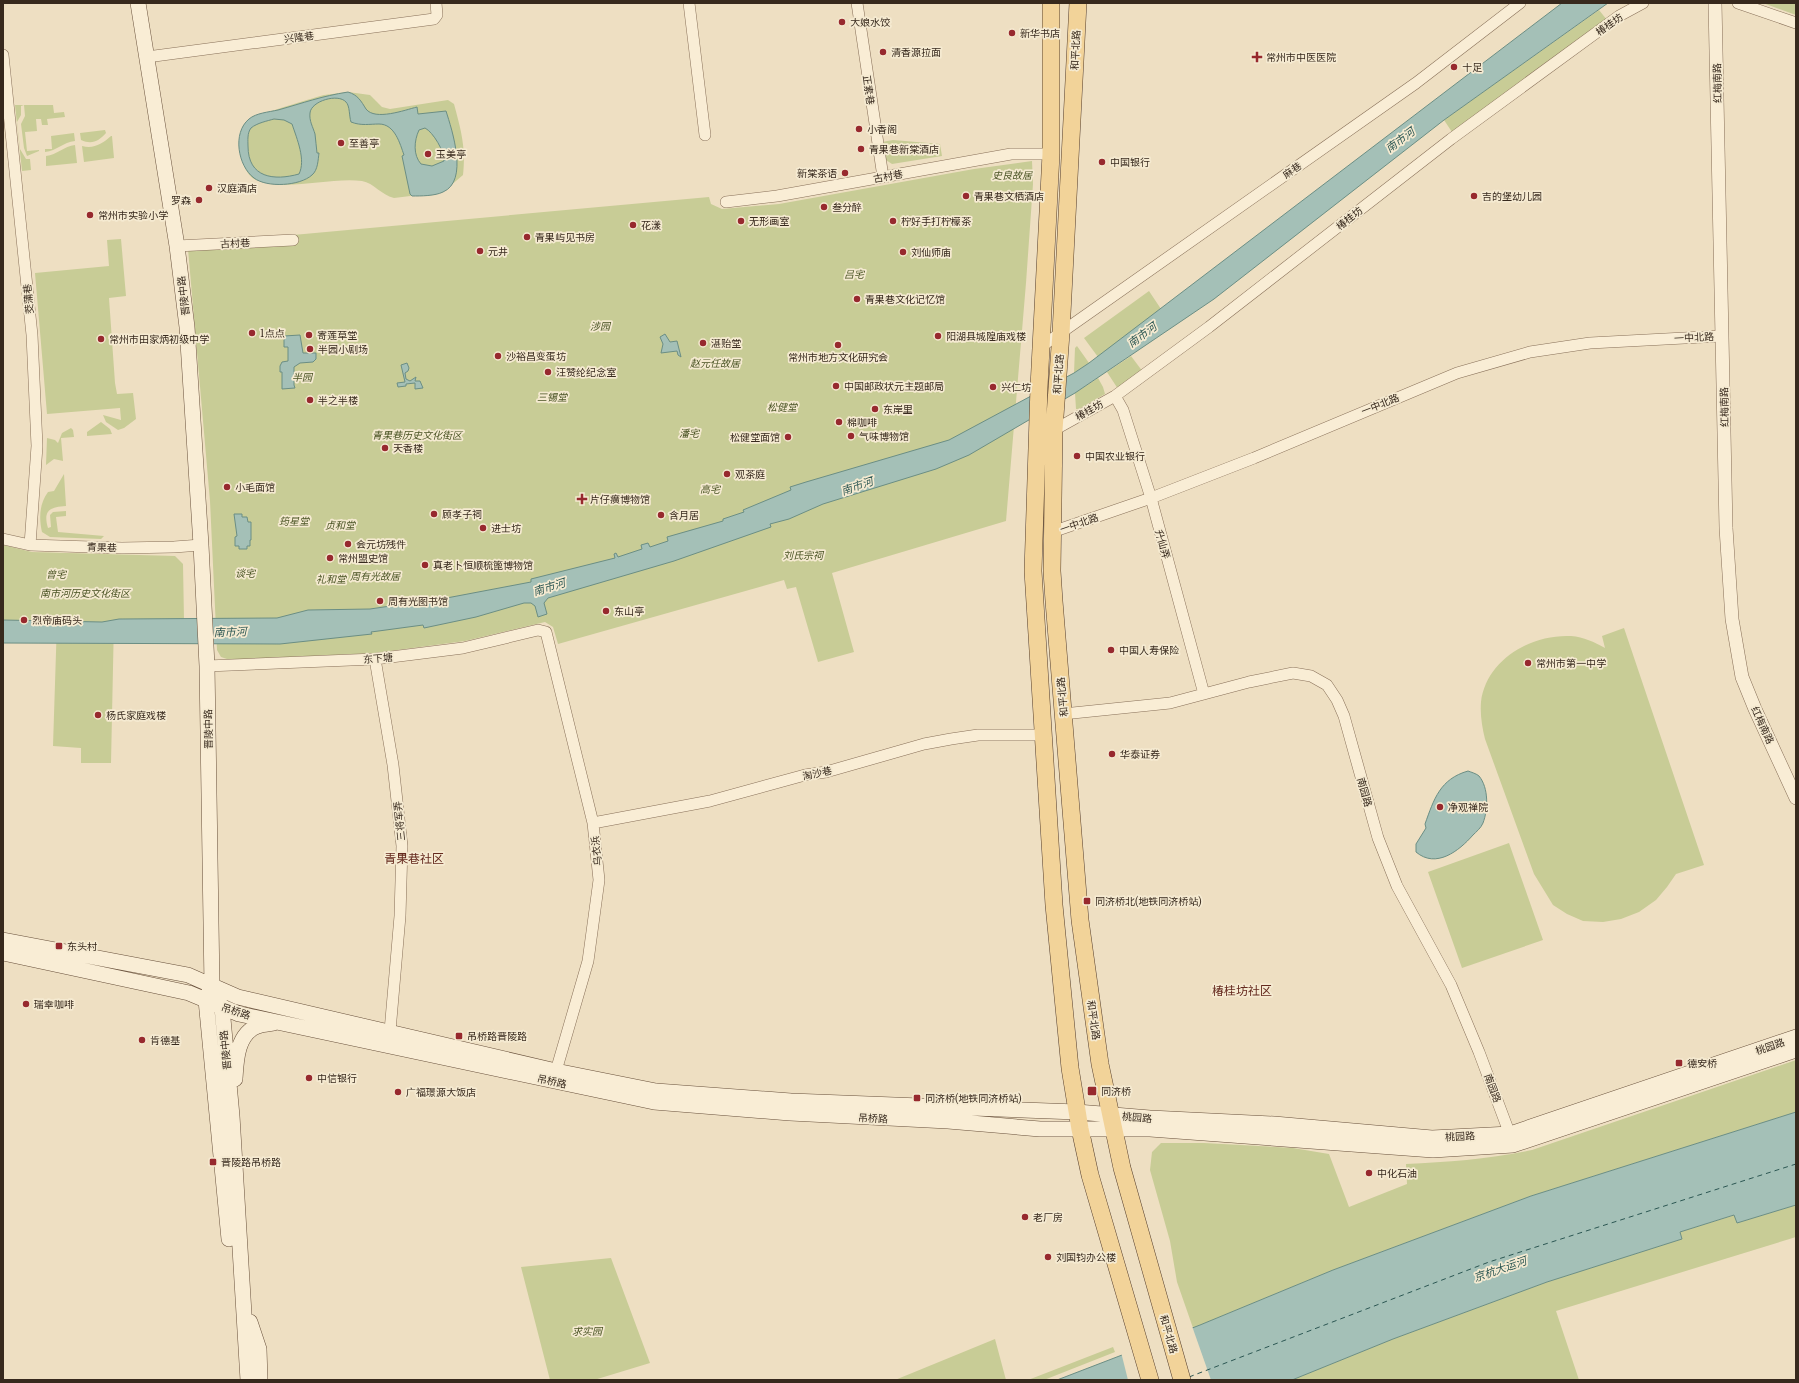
<svg xmlns="http://www.w3.org/2000/svg" width="1799" height="1383" font-family="'Libre Baskerville','Noto Sans SC',serif">
<style>
.green{fill:#c8cc96}
.water{fill:#a4c0b7;stroke:#6b8e84;fill-rule:evenodd}
.pier{fill:#eedfc2}
.lines{fill:none;stroke-linecap:round;stroke-linejoin:round}
.ferry{stroke:#2c5753;stroke-width:1;stroke-dasharray:5 4;stroke-linecap:butt}
.minor-casing{stroke:#887059;stroke-width:12}
.tertiary-casing{stroke:#887059;stroke-width:14}
.secondary-casing{stroke:#69513c;stroke-width:16}
.primary-casing{stroke:#553e2d;stroke-width:18}
.minor{stroke:#f9edd5;stroke-width:11}
.tertiary{stroke:#f9edd5;stroke-width:13}
.secondary{stroke:#f9edd5;stroke-width:15}
.primary{stroke:#f2d399;stroke-width:17}
.poi-dot{fill:#97292e;stroke:#f5ead1;stroke-width:1.5}
.labels{text-anchor:middle;stroke-width:3.5;stroke-linejoin:round;paint-order:stroke}
.poi-label{font-size:10px;fill:#37291d;stroke:#f5ead1;text-anchor:start}
.street-label{font-size:10px;fill:#37291d;stroke:#f5ead1}
.park-label{font-size:10px;font-style:italic;fill:#4a5424;stroke:#f5ead1}
.water-label{font-size:11px;font-style:italic;fill:#2c5753;stroke:#f5ead1}
.quarter-label{font-size:12px;fill:#64291d;stroke:#f5ead1}
</style>
<rect width="100%" height="100%" fill="#eedfc2"/>
<path class="green" d="M 1763,3 L 1796,3 L 1796,15 Z
M 1599,10 L 1607,20 L 1452,132 L 1444,120 Z
M 348,92 L 370,95 L 382,107 L 390,109 L 448,100 L 454,104 C 461,130 466,147 463,175 L 443,192 L 394,198 C 381,195 374,183 362,181 C 330,177 285,192 256,180 C 247,176 243,164 241,155 C 238,142 238,131 247,121 C 251,116 314,98 324,95 C 332,94 341,93 348,92 Z
M 15,105 L 53,105 L 54,113 L 64,112 L 65,117 L 47,119 L 48,125 L 42,125 L 41,119 L 36,119 L 37,131 L 25,132 L 27,151 L 39,150 L 39,151 L 27,156 L 24,148 L 21,124 L 25,116 L 24,105 L 21,106 L 21,115 L 17,122 L 20,149 L 26,159 L 30,159 L 31,170 L 22,171 Z
M 105,130 L 106,133 C 99,141 92,145 81,140 L 80,133 Z
M 74,133 L 75,141 C 63,142 57,151 45,152 L 45,149 L 52,149 L 51,136 Z
M 111,136 L 112,136 L 114,158 L 84,162 L 82,146 C 94,149 102,144 111,136 Z
M 893,140 L 940,144 L 942,156 L 892,164 L 886,160 L 882,142 Z
M 75,145 L 77,163 L 46,166 L 46,156 C 57,155 64,146 75,145 Z
M 1032,161 L 1033,184 L 1026,283 L 1006,521 L 832,573 L 854,652 L 818,662 L 796,587 L 787,589 L 784,580 L 558,644 L 553,627 L 545,622 L 465,641 L 375,653 L 230,660 L 221,657 L 217,650 L 210,501 L 188,249 L 293,235 L 709,197 L 711,204 L 722,209 L 779,204 L 974,169 Z
M 121,239 L 126,296 L 109,298 L 115,383 L 117,394 L 133,393 L 136,419 L 124,428 L 118,430 L 106,422 L 103,415 L 121,420 L 120,408 L 47,414 L 35,273 L 109,266 L 107,240 Z
M 1149,291 L 1161,309 L 1098,357 L 1084,338 Z
M 1077,346 L 1089,363 L 1074,373 L 1075,348 Z
M 1131,356 L 1143,372 L 1118,389 L 1107,372 Z
M 1098,378 L 1103,387 L 1105,394 L 1079,409 L 1076,409 L 1075,393 Z
M 101,422 L 110,429 L 112,434 L 87,436 L 87,432 Z
M 71,428 L 73,430 L 74,437 L 61,438 L 63,461 L 54,459 L 46,465 L 47,438 L 55,440 L 58,443 L 62,433 Z
M 64,474 L 66,506 C 49,507 43,511 48,528 L 51,527 L 50,515 L 53,512 L 66,511 L 66,516 L 56,517 L 58,532 L 104,536 L 101,539 L 50,537 L 42,532 C 39,519 39,504 48,492 L 54,491 Z
M 3,545 L 32,552 L 175,556 L 183,564 L 184,620 L 114,620 L 111,763 L 81,763 L 81,748 L 53,746 L 57,621 L 3,620 Z
M 1624,628 L 1704,865 L 1676,874 L 1667,887 L 1656,900 L 1639,912 L 1621,919 L 1603,922 L 1583,921 L 1567,914 L 1553,905 L 1534,874 L 1485,739 C 1482,727 1480,714 1481,702 C 1486,660 1531,634 1571,636 C 1584,637 1594,642 1605,648 L 1602,636 Z
M 1509,843 L 1543,940 L 1462,968 L 1428,872 Z
M 1796,1060 L 1796,1112 L 1531,1196 L 1333,1270 L 1193,1328 L 1177,1282 L 1170,1241 L 1150,1170 L 1152,1152 L 1161,1143 L 1204,1143 L 1293,1148 L 1329,1154 L 1349,1207 L 1407,1184 L 1406,1164 C 1449,1162 1491,1159 1532,1150 Z
M 1796,1205 L 1796,1237 L 1556,1311 L 1579,1380 L 1292,1380 L 1393,1339 L 1547,1282 L 1682,1239 L 1680,1232 L 1735,1215 L 1737,1223 Z
M 611,1258 L 650,1363 L 594,1380 L 550,1380 L 521,1267 Z
M 995,1339 L 1006,1380 L 895,1380 Z
M 1113,1347 L 1115,1352 L 1044,1380 L 1028,1380 Z"/>
<path class="water" d="M 1562,3 L 1608,3 L 1444,120 L 1214,299 L 1075,393 L 969,455 L 936,469 L 823,504 L 789,519 L 770,524 L 771,527 L 674,561 L 548,598 L 544,603 L 547,614 L 538,617 L 535,606 L 531,603 L 524,603 L 476,617 L 424,628 L 423,625 L 371,632 L 372,634 L 280,644 L 3,643 L 3,620 L 102,622 L 119,619 L 277,618 L 308,610 L 370,609 L 404,604 L 404,605 L 415,604 L 531,582 L 531,579 L 615,558 L 614,554 L 616,553 L 618,557 L 642,549 L 641,545 L 648,543 L 650,547 L 668,541 L 667,537 L 723,521 L 723,519 L 744,512 L 743,510 L 791,490 L 790,487 L 806,482 L 949,440 L 1074,373 L 1089,363 Z
M 348,92 C 358,95 361,101 366,109 C 375,121 405,110 417,107 L 418,114 L 446,111 C 452,130 469,181 443,192 C 435,196 421,196 412,196 L 410,194 L 402,156 L 404,155 C 400,144 395,124 379,124 C 370,124 361,126 351,122 C 349,116 350,106 346,102 C 338,93 311,101 310,113 C 309,121 313,127 315,134 C 316,140 316,147 317,153 L 319,153 C 318,160 318,170 312,175 C 300,186 267,188 254,178 C 238,166 232,133 249,119 C 256,113 269,112 278,110 C 303,103 322,96 348,92 ZM 274,119 L 284,120 L 292,124 C 297,139 306,160 299,174 C 274,181 248,178 248,146 C 248,141 247,133 251,128 C 257,123 267,121 274,119 ZM 425,128 C 433,132 445,152 444,161 L 432,166 L 421,164 C 413,155 414,141 419,130 Z
M 665,334 L 670,342 L 677,341 L 681,357 L 678,355 L 677,351 L 661,353 L 663,344 L 660,337 Z
M 300,335 L 303,353 L 316,353 L 316,359 L 313,362 L 300,363 L 294,367 L 294,385 L 295,388 L 282,389 L 282,372 L 280,372 L 280,366 L 282,362 L 288,361 L 288,347 L 284,347 L 284,336 Z
M 407,363 L 409,368 L 408,371 L 405,373 L 406,379 L 410,381 L 416,377 L 415,381 L 420,381 L 423,388 L 415,389 L 415,383 L 406,384 L 406,386 L 398,387 L 397,383 L 405,382 L 401,365 Z
M 234,514 L 242,514 L 242,517 L 247,517 L 248,522 L 251,522 L 251,540 L 250,540 L 250,546 L 247,546 L 247,549 L 239,549 L 239,546 L 235,546 L 235,537 L 237,536 Z
M 1468,771 C 1471,772 1477,774 1479,776 C 1489,788 1488,810 1483,823 C 1481,828 1476,832 1473,835 C 1459,851 1436,869 1416,852 L 1416,844 L 1426,828 L 1425,824 C 1434,799 1440,779 1468,771 Z
M 1796,1112 L 1796,1205 L 1737,1223 L 1734,1215 L 1680,1232 L 1682,1239 L 1547,1282 L 1393,1339 L 1292,1380 L 1057,1380 L 1200,1325 L 1333,1270 L 1531,1196 Z"/>
<path class="pier" d="M 1192,1326 L 1211,1380 L 1128,1380 L 1121,1352 Z"/>
<g class="lines">
<path class="ferry" d="M 1189,1377 L 1489,1262 L 1796,1164"/>
<defs>
<path id="minor" d="M 689,3 L 705,135
M 857,3 L 883,177
M 1738,3 L 1796,23
M 3,55 L 32,335 L 37,446 L 30,545
M 147,57 L 434,19 L 437,15 L 436,3
M 726,202 L 777,196 L 1011,154 L 1051,154
M 177,246 L 293,240
M 1042,346 L 1416,83 L 1520,3
M 1115,396 L 1123,410 L 1151,498 L 1204,694
M 1054,430 L 1115,396 L 1209,327 L 1451,139 L 1619,16 L 1643,3
M 1052,532 L 1151,498 L 1254,458 L 1457,373 L 1530,352 L 1590,343 L 1722,336
M 3,539 L 30,545 L 122,548 L 174,547 L 201,545
M 375,659 L 393,765 L 402,846 L 400,916 L 390,1031
M 207,666 L 375,659 L 463,648 L 538,630 L 546,632 L 593,823 L 599,880 L 588,961 L 556,1071
M 1063,714 L 1170,703 L 1249,682 L 1293,673 L 1311,676 L 1327,685 L 1337,700 L 1344,716 L 1378,838 L 1397,886 L 1451,985 L 1479,1052 L 1512,1140
M 593,823 L 710,801 L 805,775 L 826,772 L 924,744 L 951,739 L 978,735 L 1043,735"/>
<path id="tertiary" d="M 1715,3 L 1726,528 L 1732,619 L 1742,677 L 1755,709 L 1796,798"/>
<path id="secondary" d="M 138,3 L 177,246 L 187,327 L 201,545 L 207,666 L 212,986 L 222,1008 L 232,1116 L 248,1380
M 3,940 L 188,975 L 238,997 L 556,1071 L 656,1091 L 791,1101 L 1077,1112 L 1150,1118 L 1274,1124 L 1432,1138 L 1510,1134 L 1796,1037
M 3,953 L 189,993 L 239,1014 L 654,1102 L 790,1113 L 948,1121 L 1040,1129 L 1150,1129 L 1433,1150 L 1513,1145 L 1796,1050
M 209,992 L 206,1000 L 229,1239
M 235,1079 C 236,1061 237,1033 258,1026 C 263,1024 269,1024 274,1023
M 250,1322 L 259,1349 L 260,1380"/>
<path id="primary" d="M 1051,3 L 1051,154 L 1039,387 L 1033,571 L 1054,905 L 1070,1068 L 1080,1129 L 1090,1175 L 1150,1380
M 1078,3 L 1061,333 L 1054,430 L 1052,571 L 1054,601 L 1080,920 L 1100,1064 L 1122,1168 L 1182,1380"/>
</defs>
<use href="#minor" class="minor-casing"/>
<use href="#tertiary" class="tertiary-casing"/>
<use href="#secondary" class="secondary-casing"/>
<use href="#primary" class="primary-casing"/>
<use href="#minor" class="minor"/>
<use href="#tertiary" class="tertiary"/>
<use href="#secondary" class="secondary"/>
<use href="#primary" class="primary"/>
</g>
<g class="poi-dot">
<circle cx="842" cy="22" r="4"/>
<circle cx="1012" cy="33" r="4"/>
<circle cx="883" cy="52" r="4"/>
<path d="M1255 51h4v4h4v4h-4v4h-4v-4h-4v-4h4z"/>
<circle cx="1454" cy="67" r="4"/>
<circle cx="859" cy="129" r="4"/>
<circle cx="341" cy="143" r="4"/>
<circle cx="861" cy="149" r="4"/>
<circle cx="428" cy="154" r="4"/>
<circle cx="1102" cy="162" r="4"/>
<circle cx="845" cy="173" r="4"/>
<circle cx="209" cy="188" r="4"/>
<circle cx="966" cy="196" r="4"/>
<circle cx="1474" cy="196" r="4"/>
<circle cx="199" cy="200" r="4"/>
<circle cx="824" cy="207" r="4"/>
<circle cx="90" cy="215" r="4"/>
<circle cx="741" cy="221" r="4"/>
<circle cx="893" cy="221" r="4"/>
<circle cx="633" cy="225" r="4"/>
<circle cx="527" cy="237" r="4"/>
<circle cx="480" cy="251" r="4"/>
<circle cx="903" cy="252" r="4"/>
<circle cx="857" cy="299" r="4"/>
<circle cx="252" cy="333" r="4"/>
<circle cx="309" cy="335" r="4"/>
<circle cx="938" cy="336" r="4"/>
<circle cx="101" cy="339" r="4"/>
<circle cx="703" cy="343" r="4"/>
<circle cx="838" cy="345" r="4"/>
<circle cx="310" cy="349" r="4"/>
<circle cx="498" cy="356" r="4"/>
<circle cx="548" cy="372" r="4"/>
<circle cx="836" cy="386" r="4"/>
<circle cx="993" cy="387" r="4"/>
<circle cx="310" cy="400" r="4"/>
<circle cx="875" cy="409" r="4"/>
<circle cx="839" cy="422" r="4"/>
<circle cx="851" cy="436" r="4"/>
<circle cx="788" cy="437" r="4"/>
<circle cx="385" cy="448" r="4"/>
<circle cx="1077" cy="456" r="4"/>
<circle cx="727" cy="474" r="4"/>
<circle cx="227" cy="487" r="4"/>
<path d="M580 493h4v4h4v4h-4v4h-4v-4h-4v-4h4z"/>
<circle cx="434" cy="514" r="4"/>
<circle cx="661" cy="515" r="4"/>
<circle cx="483" cy="528" r="4"/>
<circle cx="348" cy="544" r="4"/>
<circle cx="330" cy="558" r="4"/>
<circle cx="425" cy="565" r="4"/>
<circle cx="380" cy="601" r="4"/>
<circle cx="606" cy="611" r="4"/>
<circle cx="24" cy="620" r="4"/>
<circle cx="1111" cy="650" r="4"/>
<circle cx="1528" cy="663" r="4"/>
<circle cx="98" cy="715" r="4"/>
<circle cx="1112" cy="754" r="4"/>
<circle cx="1440" cy="807" r="4"/>
<rect x="1083" y="897" width="8" height="8" rx="2"/>
<rect x="55" y="942" width="8" height="8" rx="2"/>
<circle cx="26" cy="1004" r="4"/>
<rect x="455" y="1032" width="8" height="8" rx="2"/>
<circle cx="142" cy="1040" r="4"/>
<rect x="1675" y="1059" width="8" height="8" rx="2"/>
<circle cx="309" cy="1078" r="4"/>
<rect x="1087" y="1086" width="10" height="10" rx="2"/>
<circle cx="398" cy="1092" r="4"/>
<rect x="913" y="1094" width="8" height="8" rx="2"/>
<rect x="209" y="1158" width="8" height="8" rx="2"/>
<circle cx="1369" cy="1173" r="4"/>
<circle cx="1025" cy="1217" r="4"/>
<circle cx="1048" cy="1257" r="4"/>
</g>
<g class="labels">
<g class="poi-label">
<text x="850" y="26">大娘水饺</text>
<text x="1020" y="37">新华书店</text>
<text x="891" y="56">清香源拉面</text>
<text x="1266" y="61">常州市中医医院</text>
<text x="1462" y="71">十足</text>
<text x="867" y="133">小香阁</text>
<text x="349" y="147">至善亭</text>
<text x="869" y="153">青果巷新棠酒店</text>
<text x="436" y="158">玉美亭</text>
<text x="1110" y="166">中国银行</text>
<text x="837" y="177" text-anchor="end">新棠茶语</text>
<text x="217" y="192">汉庭酒店</text>
<text x="974" y="200">青果巷文栖酒店</text>
<text x="1482" y="200">吉的堡幼儿园</text>
<text x="191" y="204" text-anchor="end">罗森</text>
<text x="832" y="211">叁分醉</text>
<text x="98" y="219">常州市实验小学</text>
<text x="749" y="225">无形画室</text>
<text x="901" y="225">柠好手打柠檬茶</text>
<text x="641" y="229">花漾</text>
<text x="535" y="241">青果屿见书房</text>
<text x="488" y="255">元井</text>
<text x="911" y="256">刘仙师庙</text>
<text x="865" y="303">青果巷文化记忆馆</text>
<text x="260" y="337">1点点</text>
<text x="317" y="339">寄莲草堂</text>
<text x="946" y="340">阳湖县城隍庙戏楼</text>
<text x="109" y="343">常州市田家炳初级中学</text>
<text x="711" y="347">湛贻堂</text>
<text x="318" y="353">半园小剧场</text>
<text x="506" y="360">沙裕昌变蛋坊</text>
<text x="838" y="361" text-anchor="middle">常州市地方文化研究会</text>
<text x="556" y="376">汪赞纶纪念室</text>
<text x="844" y="390">中国邮政状元主题邮局</text>
<text x="1001" y="391">兴仁坊</text>
<text x="318" y="404">半之半楼</text>
<text x="883" y="413">东岸里</text>
<text x="847" y="426">棉咖啡</text>
<text x="859" y="440">气味博物馆</text>
<text x="780" y="441" text-anchor="end">松健堂面馆</text>
<text x="393" y="452">天香楼</text>
<text x="1085" y="460">中国农业银行</text>
<text x="735" y="478">观茶庭</text>
<text x="235" y="491">小毛面馆</text>
<text x="590" y="503">片仔癀博物馆</text>
<text x="442" y="518">顾孝子祠</text>
<text x="669" y="519">含月居</text>
<text x="491" y="532">进士坊</text>
<text x="356" y="548">会元坊残件</text>
<text x="338" y="562">常州盟史馆</text>
<text x="433" y="569">真老卜恒顺梳篦博物馆</text>
<text x="388" y="605">周有光图书馆</text>
<text x="614" y="615">东山亭</text>
<text x="32" y="624">烈帝庙码头</text>
<text x="1119" y="654">中国人寿保险</text>
<text x="1536" y="667">常州市第一中学</text>
<text x="106" y="719">杨氏家庭戏楼</text>
<text x="1120" y="758">华泰证券</text>
<text x="1448" y="811">净观禅院</text>
<text x="1095" y="905">同济桥北(地铁同济桥站)</text>
<text x="67" y="950">东头村</text>
<text x="34" y="1008">瑞幸咖啡</text>
<text x="467" y="1040">吊桥路晋陵路</text>
<text x="150" y="1044">肯德基</text>
<text x="1687" y="1067">德安桥</text>
<text x="317" y="1082">中信银行</text>
<text x="1101" y="1095">同济桥</text>
<text x="406" y="1096">广福璟源大饭店</text>
<text x="925" y="1102">同济桥(地铁同济桥站)</text>
<text x="221" y="1166">晋陵路吊桥路</text>
<text x="1377" y="1177">中化石油</text>
<text x="1033" y="1221">老厂房</text>
<text x="1056" y="1261">刘国钧办公楼</text>
</g>
<g class="street-label">
<text transform="translate(1609 24) rotate(-35)" y="4">椿桂坊</text>
<text transform="translate(299 37) rotate(-7)" y="4">兴隆巷</text>
<text transform="translate(1075 50) rotate(-87)" y="4">和平北路</text>
<text transform="translate(1717 83) rotate(-91)" y="4">红梅南路</text>
<text transform="translate(869 90) rotate(82)" y="4">正素巷</text>
<text transform="translate(1292 170) rotate(-35)" y="4">麻巷</text>
<text transform="translate(888 176) rotate(-10)" y="4">古村巷</text>
<text transform="translate(1349 218) rotate(-38)" y="4">椿桂坊</text>
<text transform="translate(235 243) rotate(-3)" y="4">古村巷</text>
<text transform="translate(183 296) rotate(-97)" y="4">晋陵中路</text>
<text transform="translate(28 299) rotate(-96)" y="4">茭蒲巷</text>
<text transform="translate(1694 337) rotate(-3)" y="4">一中北路</text>
<text transform="translate(1058 374) rotate(-86)" y="4">和平北路</text>
<text transform="translate(1380 404) rotate(-22)" y="4">一中北路</text>
<text transform="translate(1724 407) rotate(-91)" y="4">红梅南路</text>
<text transform="translate(1089 410) rotate(-29)" y="4">椿桂坊</text>
<text transform="translate(1079 523) rotate(-19)" y="4">一中北路</text>
<text transform="translate(1163 544) rotate(74)" y="4">升仙弄</text>
<text transform="translate(102 547) rotate(2)" y="4">青果巷</text>
<text transform="translate(378 658) rotate(-5)" y="4">东下塘</text>
<text transform="translate(1062 697) rotate(-95)" y="4">和平北路</text>
<text transform="translate(1763 725) rotate(65)" y="4">红梅南路</text>
<text transform="translate(208 729) rotate(-91)" y="4">晋陵中路</text>
<text transform="translate(817 773) rotate(-12)" y="4">淘沙巷</text>
<text transform="translate(1365 792) rotate(74)" y="4">南园路</text>
<text transform="translate(399 821) rotate(-96)" y="4">三将军弄</text>
<text transform="translate(596 851) rotate(-96)" y="4">乌衣浜</text>
<text transform="translate(236 1011) rotate(18)" y="4">吊桥路</text>
<text transform="translate(1094 1020) rotate(82)" y="4">和平北路</text>
<text transform="translate(1770 1046) rotate(-19)" y="4">桃园路</text>
<text transform="translate(225 1050) rotate(-96)" y="4">晋陵中路</text>
<text transform="translate(552 1081) rotate(12)" y="4">吊桥路</text>
<text transform="translate(1493 1088) rotate(69)" y="4">南园路</text>
<text transform="translate(1137 1117) rotate(5)" y="4">桃园路</text>
<text transform="translate(873 1118) rotate(3)" y="4">吊桥路</text>
<text transform="translate(1460 1136) rotate(-3)" y="4">桃园路</text>
<text transform="translate(1169 1334) rotate(74)" y="4">和平北路</text>
</g>
<g class="park-label">
<text x="1012" y="179">史良故居</text>
<text x="854" y="278">吕宅</text>
<text x="600" y="330">涉园</text>
<text x="715" y="367">赵元任故居</text>
<text x="302" y="381">半园</text>
<text x="552" y="401">三锡堂</text>
<text x="782" y="411">松健堂</text>
<text x="689" y="437">潘宅</text>
<text x="417" y="439">青果巷历史文化街区</text>
<text x="710" y="493">高宅</text>
<text x="294" y="525">筠星堂</text>
<text x="340" y="529">贞和堂</text>
<text x="803" y="559">刘氏宗祠</text>
<text x="245" y="577">谈宅</text>
<text x="56" y="578">曾宅</text>
<text x="375" y="580">周有光故居</text>
<text x="331" y="583">礼和堂</text>
<text x="85" y="597">南市河历史文化街区</text>
<text x="587" y="1335">求实园</text>
</g>
<g class="water-label">
<text transform="translate(1400 140) rotate(-37)" y="4">南市河</text>
<text transform="translate(1142 335) rotate(-37)" y="4">南市河</text>
<text transform="translate(857 486) rotate(-19)" y="4">南市河</text>
<text transform="translate(549 587) rotate(-17)" y="4">南市河</text>
<text transform="translate(230 632) rotate(-2)" y="4">南市河</text>
<text transform="translate(1500 1269) rotate(-19)" y="4">京杭大运河</text>
</g>
<g class="quarter-label">
<text x="414" y="863">青果巷社区</text>
<text x="1242" y="995">椿桂坊社区</text>
</g>
</g>
<rect width="1799" height="1383" fill="none" stroke="#37291d" stroke-width="8"/>
</svg>
